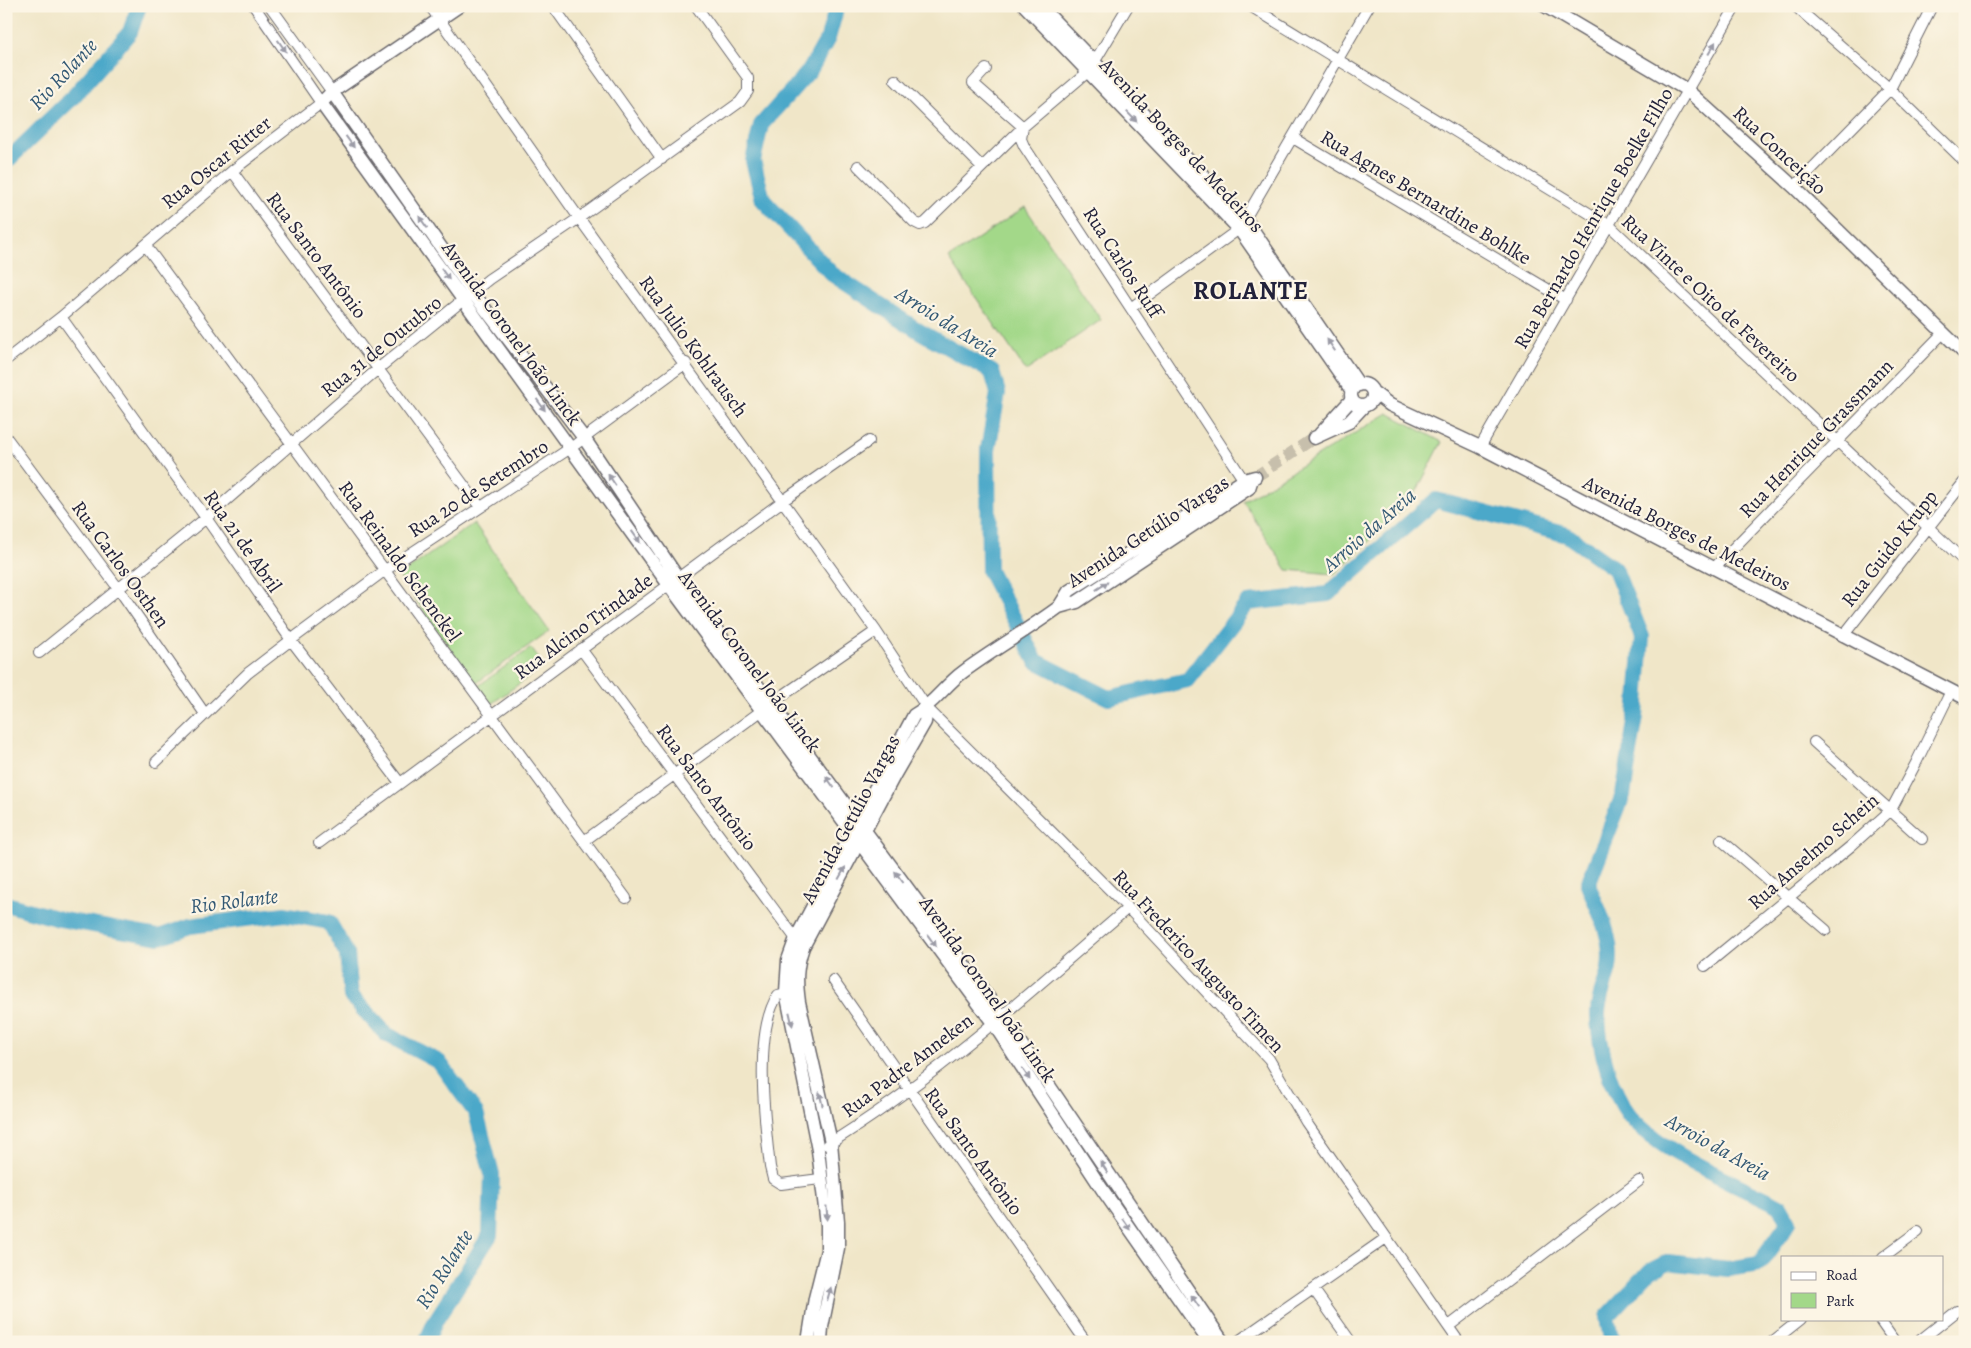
<svg xmlns="http://www.w3.org/2000/svg" width="1971" height="1348" font-family="Alegreya,serif">
<style>
.green{fill:#a3d889;stroke:#627d62}
.lines{fill:none;stroke-linecap:round;stroke-linejoin:round}
.river{stroke:#4ba8c9;stroke-width:16}
.major-tunnel{stroke:#c7bfac;stroke-width:12;stroke-dasharray:12 6;stroke-linecap:butt}
.minor-casing{stroke:#6a676c;stroke-width:12}
.major-casing{stroke:#6a676c;stroke-width:15}
.minor{stroke:#fff;stroke-width:10}
.major{stroke:#fff;stroke-width:12}
.oneway{fill:#9c9ca7}
.labels{text-anchor:middle;stroke-width:4.5;stroke-linejoin:round;paint-order:stroke}
.street-label{font-size:20px;fill:#22223b;stroke:#fcf5e5}
.water-label{font-size:21px;font-style:italic;fill:#325874;stroke:#fcf5e5}
.district-label{font-size:25px;font-weight:bold;letter-spacing:1px;fill:#22223b;stroke:#fcf5e5}
</style>
<rect width="100%" height="100%" fill="#fcf5e5"/>
<filter id="ink" filterUnits="userSpaceOnUse"><feTurbulence type="fractalNoise" baseFrequency=".02" numOctaves="2"/><feDisplacementMap in="SourceGraphic" scale="10" xChannelSelector="R" yChannelSelector="G"/><feConvolveMatrix kernelMatrix="1 2 1 2 8 2 1 2 1" color-interpolation-filters="sRGB"/></filter>
<filter id="wash" filterUnits="userSpaceOnUse"><feTurbulence type="fractalNoise" baseFrequency=".0096" numOctaves="4" result="noise"/><feDisplacementMap in="SourceGraphic" scale="20" xChannelSelector="R" yChannelSelector="G"/><feGaussianBlur stdDeviation="1.12" result="paint"/><feColorMatrix in="noise" values="0 0 0 0 0 0 0 0 0 0 0 0 0 0 0 0 0 1.4 0 .05"/><feComposite in="paint" operator="in"/></filter>
<g filter="url(#wash)">
<rect width="100%" height="100%" fill="#f0e6c8"/>
<path class="green" d="M 1025,207 L 1101,320 L 1026,371 L 949,258 Z
M 1388,413 L 1442,442 L 1411,502 L 1334,574 L 1287,570 L 1243,501 Z
M 474,523 L 549,631 L 475,684 L 399,576 Z
M 531,648 L 544,666 L 491,704 L 478,686 Z"/>
<g class="lines">
<path class="river" d="M 837,6 L 828,38 L 810,70 L 761,125 L 753,161 L 763,200 L 832,274 L 919,331 L 992,372 L 998,393 L 988,450 L 989,571 L 1036,661 L 1109,698 L 1188,680 L 1248,603 L 1328,594 L 1436,500 L 1567,535 L 1615,569 L 1642,637 L 1636,716 L 1623,795 L 1588,884 C 1598,910 1614,938 1609,968 C 1606,983 1597,1000 1598,1016 C 1599,1048 1610,1090 1630,1116 C 1657,1151 1739,1185 1780,1206 L 1789,1222 L 1759,1264 L 1728,1269 L 1668,1262 L 1650,1271 L 1607,1317 L 1610,1334 L 1615,1342
M 6,162 L 72,98 L 130,32 L 139,6
M 6,904 L 59,919 L 159,937 L 190,926 L 285,914 L 329,922 L 347,954 L 351,996 L 386,1034 L 439,1062 L 476,1113 L 492,1174 L 490,1235 L 436,1320 L 426,1342"/>
</g>
</g>
<g filter="url(#ink)">
<g class="lines">
<path class="major-tunnel" d="M 1255,477 L 1314,438"/>
<defs>
<path id="minor" d="M 270,6 L 332,92
M 430,6 L 579,218 L 876,631 L 927,708 L 1128,908 L 1269,1059 L 1306,1122 L 1459,1342
M 553,6 L 662,159
M 1250,6 L 1610,226 L 1965,562
M 1795,6 L 1890,89 L 1965,162
M 986,69 L 973,83 L 1023,127
M 895,80 L 982,167
M 1023,127 L 1021,139 L 1024,146 L 1247,485
M 1293,138 L 1566,300
M 858,166 L 914,222 L 920,225 L 925,223 L 1023,127 L 1089,71 L 1128,6
M 232,171 L 480,507
M 1794,187 L 1890,89 L 1932,6
M 146,246 L 626,898
M 1132,307 L 1239,229 L 1369,6
M 61,317 L 206,518 L 291,640 L 400,783
M 6,360 L 61,317 L 232,171 L 321,103 L 254,6
M 6,437 L 118,588 L 205,714
M 1480,447 L 1736,6
M 1715,567 L 1943,333
M 1843,636 L 1964,482
M 581,649 L 799,943
M 39,653 L 206,518 L 379,368 L 489,279 L 579,218 L 740,102 L 748,91 L 748,78 L 696,6
M 1814,742 L 1922,839
M 156,762 L 248,673 L 291,640 L 384,571 L 572,447 L 686,363
M 1721,840 L 1826,930
M 584,841 L 772,703 L 876,631
M 319,843 L 784,500 L 869,441
M 1705,966 L 1851,846 L 1891,810 L 1916,763 L 1951,691
M 833,980 L 1086,1342
M 792,992 L 778,995 C 753,1032 765,1123 770,1167 L 773,1179 L 781,1184 L 820,1179
M 827,1145 C 935,1079 1032,990 1128,908
M 1883,1257 L 1918,1231
M 1314,1290 L 1351,1342
M 1879,1319 L 1895,1342
M 1449,1326 L 1639,1181
M 1237,1342 L 1386,1238
M 1772,1342 L 1801,1319
M 1918,1342 L 1957,1311"/>
<path id="major" d="M 459,6 L 332,92 L 321,103 L 669,585 L 993,1023 L 1102,1189 L 1209,1342
M 1025,6 L 1239,229 L 1352,391
M 1040,6 L 1246,220 L 1359,385
M 1545,6 L 1687,90 L 1794,187 L 1965,354
M 332,92 L 473,293 L 584,438 L 678,578 L 1002,1016 L 1223,1342
M1351 395a11 11 0 1 1 22 0a11 11 0 1 1-22 0Z
M 1373,392 L 1390,405 L 1480,447 L 1965,698
M 1320,434 L 1352,399
M 1314,438 L 1349,422 L 1363,407
M 1059,607 L 1069,591 L 1244,480 L 1255,477
M 808,1342 L 815,1298 L 827,1250 L 827,1225 L 818,1150 L 786,992 L 788,960 L 796,938 L 914,715 C 934,704 945,685 963,672 C 994,649 1028,630 1059,607 L 1077,602 L 1249,488 L 1252,479
M 821,1342 L 822,1327 L 838,1248 L 838,1222 L 831,1142 L 799,1002 C 796,981 796,967 803,947 L 895,774 L 925,722 L 927,708"/>
</defs>
<use href="#minor" class="minor-casing"/>
<use href="#major" class="major-casing"/>
<use href="#minor" class="minor"/>
<use href="#major" class="major"/>
</g>
<defs><path id="oneway-solid" d="M-6-.8H1V-3.2L6.5 0L1 3.2V.8H-6Z" transform="scale(1.25)"/></defs>
<g class="oneway">
<use href="#oneway-solid" transform="translate(282 46) rotate(55)"/>
<use href="#oneway-solid" transform="translate(1712 48) rotate(-60)"/>
<use href="#oneway-solid" transform="translate(1132 117) rotate(46)"/>
<use href="#oneway-solid" transform="translate(350 142) rotate(54)"/>
<use href="#oneway-solid" transform="translate(423 222) rotate(-125)"/>
<use href="#oneway-solid" transform="translate(445 274) rotate(54)"/>
<use href="#oneway-solid" transform="translate(1331 345) rotate(-124)"/>
<use href="#oneway-solid" transform="translate(541 405) rotate(54)"/>
<use href="#oneway-solid" transform="translate(612 480) rotate(-124)"/>
<use href="#oneway-solid" transform="translate(636 537) rotate(55)"/>
<use href="#oneway-solid" transform="translate(1102 586) rotate(-34)"/>
<use href="#oneway-solid" transform="translate(830 782) rotate(-126)"/>
<use href="#oneway-solid" transform="translate(842 873) rotate(-61)"/>
<use href="#oneway-solid" transform="translate(899 877) rotate(-127)"/>
<use href="#oneway-solid" transform="translate(932 941) rotate(54)"/>
<use href="#oneway-solid" transform="translate(791 1019) rotate(77)"/>
<use href="#oneway-solid" transform="translate(1026 1074) rotate(57)"/>
<use href="#oneway-solid" transform="translate(821 1099) rotate(-103)"/>
<use href="#oneway-solid" transform="translate(1104 1167) rotate(-124)"/>
<use href="#oneway-solid" transform="translate(827 1213) rotate(85)"/>
<use href="#oneway-solid" transform="translate(1126 1224) rotate(55)"/>
<use href="#oneway-solid" transform="translate(829 1294) rotate(-74)"/>
<use href="#oneway-solid" transform="translate(1195 1301) rotate(-124)"/>
</g>
</g>
<g class="labels">
<g class="street-label">
<text transform="translate(1182 145) rotate(47)" y="7">Avenida Borges de Medeiros</text>
<text transform="translate(1780 150) rotate(43)" y="7">Rua Conceição</text>
<text transform="translate(216 162) rotate(-39)" y="7">Rua Oscar Ritter</text>
<text transform="translate(1426 197) rotate(31)" y="7">Rua Agnes Bernardine Bohlke</text>
<text transform="translate(1593 218) rotate(-60)" y="7">Rua Bernardo Henrique Boelke Filho</text>
<text transform="translate(317 255) rotate(53)" y="7">Rua Santo Antônio</text>
<text transform="translate(1123 262) rotate(57)" y="7">Rua Carlos Ruff</text>
<text transform="translate(1711 298) rotate(43)" y="7">Rua Vinte e Oito de Fevereiro</text>
<text transform="translate(512 333) rotate(54)" y="7">Avenida Coronel João Linck</text>
<text transform="translate(381 346) rotate(-39)" y="7">Rua 31 de Outubro</text>
<text transform="translate(694 346) rotate(54)" y="7">Rua Julio Kohlrausch</text>
<text transform="translate(1816 438) rotate(-46)" y="7">Rua Henrique Grassmann</text>
<text transform="translate(478 488) rotate(-33)" y="7">Rua 20 de Setembro</text>
<text transform="translate(1148 531) rotate(-33)" y="7">Avenida Getúlio Vargas</text>
<text transform="translate(1687 533) rotate(27)" y="7">Avenida Borges de Medeiros</text>
<text transform="translate(243 541) rotate(55)" y="7">Rua 21 de Abril</text>
<text transform="translate(1889 548) rotate(-52)" y="7">Rua Guido Krupp</text>
<text transform="translate(400 561) rotate(54)" y="7">Rua Reinaldo Schenckel</text>
<text transform="translate(121 564) rotate(54)" y="7">Rua Carlos Osthen</text>
<text transform="translate(583 626) rotate(-36)" y="7">Rua Alcino Trindade</text>
<text transform="translate(750 661) rotate(53)" y="7">Avenida Coronel João Linck</text>
<text transform="translate(707 787) rotate(53)" y="7">Rua Santo Antônio</text>
<text transform="translate(850 819) rotate(-62)" y="7">Avenida Getúlio Vargas</text>
<text transform="translate(1813 851) rotate(-41)" y="7">Rua Anselmo Schein</text>
<text transform="translate(1199 961) rotate(47)" y="7">Rua Frederico Augusto Timen</text>
<text transform="translate(988 989) rotate(55)" y="7">Avenida Coronel João Linck</text>
<text transform="translate(907 1065) rotate(-37)" y="7">Rua Padre Anneken</text>
<text transform="translate(974 1151) rotate(54)" y="7">Rua Santo Antônio</text>
</g>
<g class="water-label">
<text transform="translate(63 74) rotate(-47)" y="7">Rio Rolante</text>
<text transform="translate(947 322) rotate(32)" y="7">Arroio da Areia</text>
<text transform="translate(1369 530) rotate(-41)" y="7">Arroio da Areia</text>
<text transform="translate(234 901) rotate(-7)" y="7">Rio Rolante</text>
<text transform="translate(1718 1147) rotate(29)" y="7">Arroio da Areia</text>
<text transform="translate(444 1269) rotate(-58)" y="7">Rio Rolante</text>
</g>
<g class="district-label">
<text x="1251" y="299">ROLANTE</text>
</g>
</g>
<rect width="1971" height="1348" fill="none" stroke="#fcf5e5" stroke-width="25"/>
<rect x="1781" y="1256" width="162" height="65" fill="#fcf5e5" stroke="#a5a1a1"/>
<rect x="1791" y="1272" width="25" height="8" fill="#ffffff" stroke="#a5a1a1"/>
<text x="1826" y="1280" font-size="15" fill="#22223b">Road</text>
<rect x="1791" y="1293" width="25" height="15" fill="#a3d889" stroke="#a5a1a1"/>
<text x="1826" y="1306" font-size="15" fill="#22223b">Park</text>
</svg>
